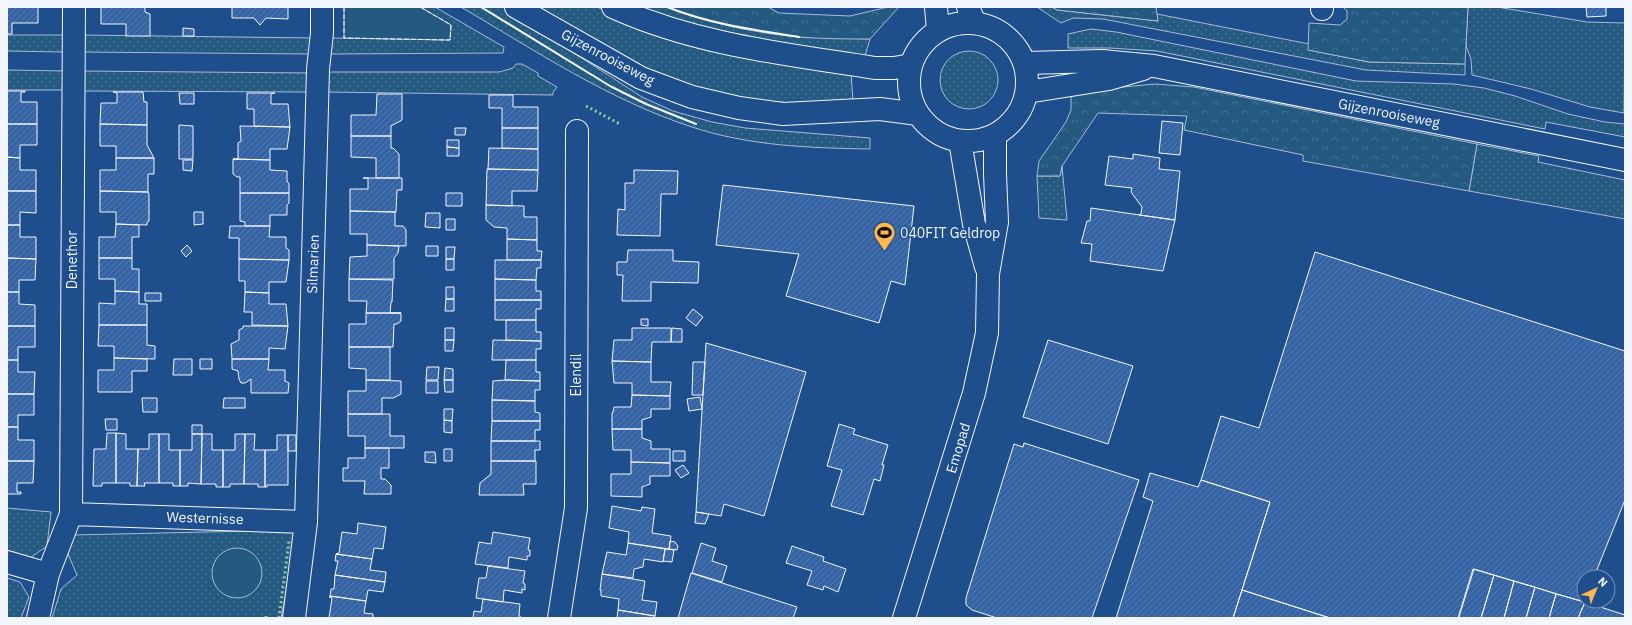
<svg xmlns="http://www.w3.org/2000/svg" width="1632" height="625" font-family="'IBM Plex Sans',sans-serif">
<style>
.grass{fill:url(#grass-dots);stroke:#a8bbd7}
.forest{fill:url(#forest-crowns);stroke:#a8bbd7}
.green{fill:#245a82;stroke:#a8bbd7}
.building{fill:url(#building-hatch);stroke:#f2f6ff}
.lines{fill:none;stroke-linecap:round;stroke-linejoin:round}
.street-casing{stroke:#f2f6ff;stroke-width:24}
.secondary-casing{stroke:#f2f6ff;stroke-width:24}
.street{stroke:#1f4e8c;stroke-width:22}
.secondary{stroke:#1f4e8c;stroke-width:22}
.hedge{stroke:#97c8a6;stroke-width:3;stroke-dasharray:2 3;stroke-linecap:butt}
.fence{stroke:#f2f6ff;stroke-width:1;stroke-dasharray:5 2;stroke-linecap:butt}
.wall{stroke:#f2f6ff;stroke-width:2}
.labels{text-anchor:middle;stroke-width:3;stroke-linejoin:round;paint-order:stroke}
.street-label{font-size:14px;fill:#f2f6ff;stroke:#1f4e8c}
.poi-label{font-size:14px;fill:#f2f6ff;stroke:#1f4e8c;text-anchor:start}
</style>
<defs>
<pattern id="grass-dots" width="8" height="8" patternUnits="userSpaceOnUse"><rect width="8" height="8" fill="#245a82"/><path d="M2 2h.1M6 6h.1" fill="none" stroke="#447295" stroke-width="1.8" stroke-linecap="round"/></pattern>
<pattern id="forest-crowns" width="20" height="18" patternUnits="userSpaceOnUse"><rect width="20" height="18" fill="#245a82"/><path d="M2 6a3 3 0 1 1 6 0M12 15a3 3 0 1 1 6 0" fill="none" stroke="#447295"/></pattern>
<pattern id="building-hatch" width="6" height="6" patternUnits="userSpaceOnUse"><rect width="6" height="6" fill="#3563a3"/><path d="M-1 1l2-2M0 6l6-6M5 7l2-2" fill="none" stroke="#537ab1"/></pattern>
</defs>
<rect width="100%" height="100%" fill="#1f4e8c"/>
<path class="grass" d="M 420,7 L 435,7 L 504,47 L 503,53 L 328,54 L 331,38 L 450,40 L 451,25 Z
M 461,7 L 503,7 L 642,97 L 673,111 L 712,122 L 745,128 L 870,138 L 870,149 C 811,148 749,146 692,127 C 609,100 536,51 461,7 Z
M 532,7 L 597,7 L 623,19 L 851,72 L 853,102 L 809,104 L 747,100 L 679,85 L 637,67 Z
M 633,7 L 667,7 L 691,16 L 733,27 L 799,37 L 870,39 L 865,56 L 740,38 Z
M 1037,7 L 1052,7 L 1057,10 L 1158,21 L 1157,14 L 1309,44 L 1309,50 L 1369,62 L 1465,64 L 1465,75 L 1366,70 L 1103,19 L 1073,18 L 1061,23 Z
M 1468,7 L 1497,7 L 1587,22 L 1625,23 L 1624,113 L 1590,107 L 1531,89 L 1472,75 L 1471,59 L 1466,46 Z
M 1091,29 L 1116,32 L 1356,81 L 1454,84 L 1484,88 L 1515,96 L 1568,114 L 1605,122 L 1625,124 L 1625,137 L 1546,122 L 1545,129 L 1157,51 L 1110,48 L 1068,48 L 1068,34 Z
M 7,35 L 64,35 L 64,52 L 7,51 Z
M 81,35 L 314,38 L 313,54 L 80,52 Z
M940 80a29 29 0 1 1 58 0a29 29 0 1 1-58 0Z
M 516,64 L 522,64 L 538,73 L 538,76 L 557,87 L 553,92 L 553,95 L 324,92 L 326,72 L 499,72 L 513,68 Z
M 7,70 L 65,71 L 65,90 L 7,90 Z
M 81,71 L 310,73 L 308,92 L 80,91 Z
M 1477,144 L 1539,156 L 1538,162 L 1625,180 L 1625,219 L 1469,191 Z
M 1062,166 L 1067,220 L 1039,218 L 1037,176 L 1060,176 Z
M 7,508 L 51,512 L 47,546 L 30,558 L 7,550 Z
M 296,530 L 294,553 L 281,618 L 52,618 L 61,589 L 77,575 L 68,554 L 72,535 Z
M 7,578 L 20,582 L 29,597 L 21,618 L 7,618 Z"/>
<path class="forest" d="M 667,7 L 768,7 L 779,13 L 850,16 L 888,7 L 899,7 L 870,39 C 846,39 822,39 799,37 C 754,33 709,23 667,7 Z
M 1052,7 L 1156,7 L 1158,21 L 1057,10 Z
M 1343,7 L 1468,7 L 1465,64 L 1369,62 L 1308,50 L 1309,23 L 1340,25 L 1347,19 L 1347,11 Z
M 1155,84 L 1194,87 L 1477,144 L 1469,191 L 1303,161 L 1303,155 L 1184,130 L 1187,116 L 1098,113 L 1062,166 L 1060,176 L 1037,176 L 1039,161 L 1066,122 L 1071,110 L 1071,94 L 1112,88 Z"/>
<path class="green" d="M 344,7 L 420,7 L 451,25 L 450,40 L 344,38 Z
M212 573a25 25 0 1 1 50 0a25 25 0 1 1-50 0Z"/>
<path class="building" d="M 7,7 L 38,7 L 38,23 L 12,23 L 12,34 L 7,34 Z
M 101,7 L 145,7 L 145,12 L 150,14 L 150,36 L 126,36 L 126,24 L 101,24 Z
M 232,7 L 288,7 L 288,19 L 266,18 L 260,25 L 254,18 L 232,18 Z
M 1586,7 L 1606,7 L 1606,16 L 1587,17 Z
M 183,28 L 194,29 L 194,36 L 183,36 Z
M 7,91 L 25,91 L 25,92 L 21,92 L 21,102 L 37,102 L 37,124 L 7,124 Z
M 113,92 L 143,92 L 144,102 L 147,102 L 147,125 L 100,124 L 101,103 L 117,103 L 117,93 Z
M 179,93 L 194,93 L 194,104 L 180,104 Z
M 247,93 L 275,93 L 271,94 L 271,104 L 288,104 L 290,127 L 254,126 L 254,109 L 247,109 Z
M 377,94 L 402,94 L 402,120 L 391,126 L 391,136 L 351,136 L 351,115 L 376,115 Z
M 489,95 L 513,95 L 513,107 L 538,107 L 538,128 L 502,128 L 502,108 L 489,108 Z
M 1162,121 L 1183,123 L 1180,155 L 1159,153 Z
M 7,124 L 37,124 L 37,145 L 20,145 L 20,158 L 7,157 Z
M 100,124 L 147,125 L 147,145 L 154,158 L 116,158 L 116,146 L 100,146 Z
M 179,125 L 193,126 L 193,159 L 179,159 Z
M 240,126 L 290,127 L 287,149 L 270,149 L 270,160 L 233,159 L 238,159 L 238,143 L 241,141 Z
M 455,128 L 466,128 L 465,135 L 455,135 Z
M 502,128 L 538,128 L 538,149 L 502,148 Z
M 351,136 L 391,136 L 391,148 L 393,148 L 399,154 L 399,178 L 376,178 L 376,158 L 351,157 Z
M 447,140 L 459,140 L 459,148 L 447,147 Z
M 447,147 L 459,148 L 459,156 L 447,156 Z
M 489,148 L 538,149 L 538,170 L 488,169 Z
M 1133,154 L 1160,158 L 1159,169 L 1180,171 L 1175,220 L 1139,215 L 1141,214 L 1142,207 L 1131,192 L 1132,188 L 1105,185 L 1109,156 L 1133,159 Z
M 7,157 L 20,158 L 20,170 L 36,170 L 36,191 L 7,191 Z
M 116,158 L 154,158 L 154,174 L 148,174 L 148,192 L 100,191 L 100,170 L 116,170 Z
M 233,159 L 270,160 L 270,170 L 287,171 L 287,181 L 289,184 L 289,193 L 240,193 L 240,177 L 237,177 L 233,174 Z
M 183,160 L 193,160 L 192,171 L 183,170 Z
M 487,169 L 538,170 L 537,191 L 512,191 L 512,206 L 486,205 Z
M 634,170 L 678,171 L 677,194 L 661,194 L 660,236 L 617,235 L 618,209 L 625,210 L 625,183 L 634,183 Z
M 363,178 L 402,178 L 402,190 L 397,190 L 396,212 L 350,211 L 350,189 L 368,189 L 368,178 Z
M 723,185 L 914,206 L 905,285 L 891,281 L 879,323 L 786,296 L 799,254 L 716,245 Z
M 7,191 L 36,191 L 36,213 L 20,212 L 20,225 L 7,225 Z
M 100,191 L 148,192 L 149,194 L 149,221 L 147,222 L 147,225 L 116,224 L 116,212 L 100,212 Z
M 240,193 L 289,193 L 289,203 L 287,205 L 287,215 L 270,215 L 270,226 L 245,226 L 245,222 L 240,221 Z
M 446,193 L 462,193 L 462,206 L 446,206 Z
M 486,205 L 524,206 L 524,217 L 537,217 L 537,240 L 507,239 L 507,228 L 494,227 L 486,220 Z
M 1091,208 L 1175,220 L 1163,271 L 1090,261 L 1092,244 L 1081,243 L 1087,221 L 1090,221 Z
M 350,211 L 395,212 L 395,226 L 403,226 L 406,230 L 406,246 L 367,245 L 367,234 L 350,234 Z
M 194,212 L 203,212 L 203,224 L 194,225 Z
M 426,213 L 440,213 L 440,228 L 425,227 Z
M 446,219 L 455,219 L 455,230 L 446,230 Z
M 116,224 L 139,225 L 139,237 L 132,237 L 132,258 L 99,258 L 99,237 L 115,237 Z
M 7,225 L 20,225 L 20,237 L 36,237 L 36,259 L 7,258 Z
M 230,226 L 270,226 L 269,237 L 286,237 L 286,248 L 289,250 L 289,260 L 239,259 L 239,238 L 229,238 Z
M 507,239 L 537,240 L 537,251 L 542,251 L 541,260 L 507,260 Z
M 187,245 L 192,251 L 186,257 L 181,251 Z
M 367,245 L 399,246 L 398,253 L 394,258 L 394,279 L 349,279 L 350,257 L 367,256 Z
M 426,246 L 438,246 L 438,256 L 426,256 Z
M 446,247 L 455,247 L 454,259 L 446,259 Z
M 628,250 L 673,250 L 673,261 L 699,262 L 698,283 L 651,282 L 651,301 L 622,301 L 623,275 L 617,275 L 617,262 L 627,262 Z
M 1315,252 L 1625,351 L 1625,500 L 1594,577 L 1584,577 L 1584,602 L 1473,569 L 1458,618 L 1330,618 L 1242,590 L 1270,502 L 1201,480 L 1221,416 L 1259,428 Z
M 7,258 L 36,259 L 35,280 L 19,280 L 19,292 L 7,292 Z
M 99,258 L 132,258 L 132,269 L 139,269 L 139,292 L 115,291 L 115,279 L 99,279 Z
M 239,259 L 289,260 L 286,282 L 269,282 L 269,293 L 245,292 L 245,281 L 239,281 Z
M 446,259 L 454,259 L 454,270 L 446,270 Z
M 495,260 L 541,260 L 541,268 L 537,268 L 536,280 L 495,279 Z
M 349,279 L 393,280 L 392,302 L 391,302 L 390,313 L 401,313 L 366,313 L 367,301 L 349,301 Z
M 495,279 L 536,280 L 536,291 L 541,291 L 541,300 L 495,300 Z
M 446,287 L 454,287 L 454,299 L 446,299 Z
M 115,291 L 139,292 L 139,304 L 147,304 L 147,325 L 99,325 L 99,303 L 115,304 Z
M 7,292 L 19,292 L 19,304 L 35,305 L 35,326 L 7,326 Z
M 245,292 L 269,293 L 269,304 L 286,304 L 288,326 L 252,325 L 252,312 L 244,312 Z
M 145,293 L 161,293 L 161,301 L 145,301 Z
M 446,299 L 454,299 L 454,311 L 445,311 Z
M 495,300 L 541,300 L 541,309 L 536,309 L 536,320 L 495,320 Z
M 693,309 L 703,317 L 696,326 L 686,318 Z
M 366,313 L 401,313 L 401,321 L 397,324 L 394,324 L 393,347 L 349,347 L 349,324 L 366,324 Z
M 641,319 L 648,319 L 648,326 L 641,325 Z
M 506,320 L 536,320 L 536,332 L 541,332 L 541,341 L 506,340 Z
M 99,325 L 147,325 L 147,345 L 155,346 L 155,359 L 114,358 L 114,346 L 98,346 Z
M 7,326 L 35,326 L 35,347 L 18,347 L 18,360 L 7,360 Z
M 243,326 L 288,326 L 285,349 L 269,348 L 269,359 L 232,359 L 231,344 L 239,340 L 239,330 L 243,328 Z
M 445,328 L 454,328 L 454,340 L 445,340 Z
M 632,328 L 671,328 L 671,342 L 652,342 L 651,362 L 612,361 L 614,340 L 632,340 Z
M 672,328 L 682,329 L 682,342 L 671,342 Z
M 445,340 L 454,340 L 453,351 L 445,351 Z
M 493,340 L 541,341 L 541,349 L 536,349 L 536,360 L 492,360 Z
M 1048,340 L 1133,366 L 1108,444 L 1023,417 Z
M 706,343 L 806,372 L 764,516 L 724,504 L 721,516 L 696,512 Z
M 349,347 L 390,347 L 390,380 L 366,380 L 366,369 L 349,368 Z
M 114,358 L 147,359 L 147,371 L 132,371 L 132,392 L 98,392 L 98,370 L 114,370 Z
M 174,359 L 192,359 L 192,375 L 173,375 Z
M 200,359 L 212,359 L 212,369 L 200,369 Z
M 232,359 L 269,359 L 268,370 L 285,370 L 285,381 L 289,383 L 288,393 L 251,393 L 251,379 L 245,383 L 241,383 L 239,379 L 238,371 L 232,369 Z
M 7,360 L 18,360 L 18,372 L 35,372 L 34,394 L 7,394 Z
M 506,360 L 536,360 L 536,372 L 540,372 L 540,381 L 505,380 Z
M 612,361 L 651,362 L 651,382 L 671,382 L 670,396 L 632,395 L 632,383 L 614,383 Z
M 693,362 L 705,362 L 703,395 L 692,395 Z
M 427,367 L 439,367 L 438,380 L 426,380 Z
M 445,368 L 453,369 L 453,380 L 444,380 Z
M 366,380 L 401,381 L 401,394 L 393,398 L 382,398 L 382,414 L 348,414 L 348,391 L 366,391 Z
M 444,380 L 453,380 L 453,392 L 445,392 Z
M 505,380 L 540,381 L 540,390 L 535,390 L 535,401 L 492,400 L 493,381 Z
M 426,381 L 438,381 L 438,393 L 426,393 Z
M 7,394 L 34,394 L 34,415 L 18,415 L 18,427 L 7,427 Z
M 632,395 L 670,396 L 670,409 L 651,409 L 651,417 L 642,420 L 642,429 L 612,429 L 612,413 L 613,412 L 614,407 L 631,407 Z
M 700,397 L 702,409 L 689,411 L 687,399 Z
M 142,398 L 157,398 L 157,412 L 143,412 Z
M 224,398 L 245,398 L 245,408 L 223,408 Z
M 492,400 L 535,401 L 535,412 L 540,413 L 540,421 L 492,421 Z
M 444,409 L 453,409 L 452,421 L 444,420 Z
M 348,414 L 390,414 L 390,436 L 404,436 L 404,448 L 365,448 L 365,436 L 348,436 Z
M 105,419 L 117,419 L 117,430 L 106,430 Z
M 444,420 L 452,421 L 452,433 L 444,432 Z
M 492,421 L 540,421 L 540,430 L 535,430 L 535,441 L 491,441 Z
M 839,424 L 855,429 L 853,434 L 888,445 L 882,465 L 884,465 L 880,481 L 874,479 L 863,515 L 831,506 L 842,470 L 827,466 Z
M 192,425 L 202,425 L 202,434 L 192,434 Z
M 7,427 L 18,427 L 18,440 L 34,440 L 34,461 L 7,461 Z
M 612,429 L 642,429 L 642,438 L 651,441 L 651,449 L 670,449 L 670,463 L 631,462 L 631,450 L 613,450 Z
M 107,433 L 116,433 L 116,483 L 102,483 L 102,486 L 93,486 L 94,449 L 106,449 Z
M 116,433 L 126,434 L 126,449 L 138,449 L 137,486 L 130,486 L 130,483 L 116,483 Z
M 149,434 L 159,434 L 159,483 L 144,483 L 145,486 L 137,486 L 138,449 L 149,449 Z
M 159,434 L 169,434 L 169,450 L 180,450 L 180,486 L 173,486 L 173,483 L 159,483 Z
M 192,434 L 202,434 L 201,484 L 188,483 L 188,486 L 180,486 L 180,450 L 192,450 Z
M 202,434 L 212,434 L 212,450 L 223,450 L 223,487 L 216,487 L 216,484 L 201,484 Z
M 235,434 L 245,434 L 244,484 L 230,484 L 230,487 L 223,487 L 223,450 L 235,450 Z
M 245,434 L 255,434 L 254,450 L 265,450 L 265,487 L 258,487 L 258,484 L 244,484 Z
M 277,435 L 288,435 L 288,485 L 267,485 L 267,487 L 265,487 L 265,450 L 277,450 Z
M 288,435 L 296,435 L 296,451 L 288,451 Z
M 491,441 L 540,441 L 540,450 L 535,450 L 535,461 L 491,461 Z
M 1024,443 L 1139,480 L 1092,618 L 997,618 L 972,610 L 966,605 L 966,598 L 1014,444 L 1023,447 Z
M 365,448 L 389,448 L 389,468 L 381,468 L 381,479 L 385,479 L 391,485 L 391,494 L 364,494 L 365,481 L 343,481 L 343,468 L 348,468 L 348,458 L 365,458 Z
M 444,449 L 452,449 L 452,461 L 444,461 Z
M 673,451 L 685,451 L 685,461 L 673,461 Z
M 425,452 L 435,452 L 436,463 L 425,462 Z
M 7,461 L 34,461 L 33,483 L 17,483 L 17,492 L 21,492 L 21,494 L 7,494 Z
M 491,461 L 536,461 L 536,484 L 523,484 L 524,495 L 479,495 L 480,483 L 491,474 Z
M 631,462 L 670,463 L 670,476 L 650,476 L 650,484 L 642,487 L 642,497 L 611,496 L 611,474 L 631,474 Z
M 683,465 L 689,473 L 681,478 L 675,470 Z
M 1150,473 L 1198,487 L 1201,480 L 1270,502 L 1233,618 L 1116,618 L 1153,501 L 1143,497 Z
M 612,506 L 641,511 L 642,507 L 655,509 L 652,533 L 671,536 L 669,549 L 628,543 L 629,532 L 609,528 Z
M 696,512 L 709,514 L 705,524 L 695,523 Z
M 358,523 L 386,527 L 383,549 L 374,548 L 372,559 L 336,554 L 339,553 L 342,532 L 357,534 Z
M 493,532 L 530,538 L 528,550 L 530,550 L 530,556 L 527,556 L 527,560 L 509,557 L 508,568 L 475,564 L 479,542 L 491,544 Z
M 670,541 L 675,542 L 678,546 L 677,550 L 669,549 Z
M 628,543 L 665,549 L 663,562 L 644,559 L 643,567 L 634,569 L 633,578 L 602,574 L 607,552 L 626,555 Z
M 701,543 L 716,548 L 712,561 L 727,566 L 722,582 L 692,573 Z
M 792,546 L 824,557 L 823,561 L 846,569 L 838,592 L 824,586 L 823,590 L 807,585 L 812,571 L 786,563 Z
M 665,549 L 674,550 L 672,562 L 663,561 Z
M 336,554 L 372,559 L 370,570 L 386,572 L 385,582 L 335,575 L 338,561 L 335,561 Z
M 488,566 L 525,571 L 523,583 L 525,584 L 525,590 L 522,589 L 522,593 L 504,590 L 503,602 L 476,598 L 479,578 L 486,578 Z
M 1474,569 L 1494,575 L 1481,618 L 1462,618 L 1459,617 Z
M 691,573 L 797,607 L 793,618 L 678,618 Z
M 602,574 L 645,581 L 642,600 L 657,602 L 655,616 L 618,610 L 619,599 L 601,596 L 601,590 L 600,590 Z
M 335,575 L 385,582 L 383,592 L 368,590 L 366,601 L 330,596 L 331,589 L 334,589 Z
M 1494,575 L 1514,581 L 1504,618 L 1481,618 Z
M 1514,581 L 1535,587 L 1526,618 L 1504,618 Z
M 1535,587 L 1556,594 L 1549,618 L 1526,618 Z
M 1242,590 L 1330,618 L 1233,618 Z
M 1556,594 L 1585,602 L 1578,618 L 1549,618 Z
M 330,596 L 366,601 L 364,613 L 373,614 L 373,618 L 329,618 L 332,598 L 329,597 Z
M 483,599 L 520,604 L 519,616 L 521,617 L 520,618 L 473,618 L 474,611 L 481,612 Z
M 1585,602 L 1625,615 L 1625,618 L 1578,618 Z
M 618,610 L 655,616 L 654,618 L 617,618 Z"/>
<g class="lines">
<defs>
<path id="street" d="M 936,7 L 938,30
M 968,7 L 974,21
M 1322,7 L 1322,9
M 71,514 L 306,522 L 294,618
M 306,522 L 318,69 L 322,33 L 322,7
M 7,562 L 48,574
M 38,618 L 48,574 L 71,514 L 74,7
M 559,618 L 576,508 L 577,131"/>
<path id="secondary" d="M 516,7 L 641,78 L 692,97 L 739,108 L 783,114 L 880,109 L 918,114
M 613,7 C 697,45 786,54 875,68 L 894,68 L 911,65
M909 82a59 59 0 1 1 118 0a59 59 0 1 1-118 0Z
M 1025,63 L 1102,61 L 1154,66 L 1625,160
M 1027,92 L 1109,79 L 1143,69
M 960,141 L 974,224 L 986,267
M 904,618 L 974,393 L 987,333 L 988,274 L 997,222 L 995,174 L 995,135"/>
</defs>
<use href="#street" class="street-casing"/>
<use href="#secondary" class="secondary-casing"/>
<use href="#street" class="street"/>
<use href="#secondary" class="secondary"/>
<path class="hedge" d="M 586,106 L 620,124
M 266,618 L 266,616
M 279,618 L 289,541"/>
<path class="fence" d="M 344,7 L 344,38 L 450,40 L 451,25 L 420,7"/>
<path class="wall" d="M 481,7 L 610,86 L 646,104 L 696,124
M 667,7 C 710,24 754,30 799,37"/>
</g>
<defs>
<symbol id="stadium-pin" viewBox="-11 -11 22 30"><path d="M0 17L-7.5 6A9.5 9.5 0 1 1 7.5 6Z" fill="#ffb74d" stroke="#1f4e8c"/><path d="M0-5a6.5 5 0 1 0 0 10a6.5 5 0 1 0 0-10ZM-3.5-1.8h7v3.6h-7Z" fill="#111"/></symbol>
</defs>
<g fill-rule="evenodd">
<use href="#stadium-pin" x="872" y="220" width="25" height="34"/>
</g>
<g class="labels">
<g class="street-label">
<text transform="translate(608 57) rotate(28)" y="5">Gijzenrooiseweg</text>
<text transform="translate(1389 113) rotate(11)" y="5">Gijzenrooiseweg</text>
<text transform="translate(72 260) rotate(-90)" y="5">Denethor</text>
<text transform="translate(313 264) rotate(-88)" y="5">Silmarien</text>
<text transform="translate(576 375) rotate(-90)" y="5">Elendil</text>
<text transform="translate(958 448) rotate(-73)" y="5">Emopad</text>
<text transform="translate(205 518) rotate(2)" y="5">Westernisse</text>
</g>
<g class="poi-label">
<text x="900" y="238">040FIT Geldrop</text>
</g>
</g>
<rect width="1632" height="625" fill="none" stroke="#f2f6ff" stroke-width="16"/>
<g transform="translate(1596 589) rotate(44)"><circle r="19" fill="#1f4e8c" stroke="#7391ba"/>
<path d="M0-3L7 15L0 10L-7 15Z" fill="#ffb74d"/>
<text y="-6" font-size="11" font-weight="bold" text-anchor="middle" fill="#f2f6ff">N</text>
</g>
</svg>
